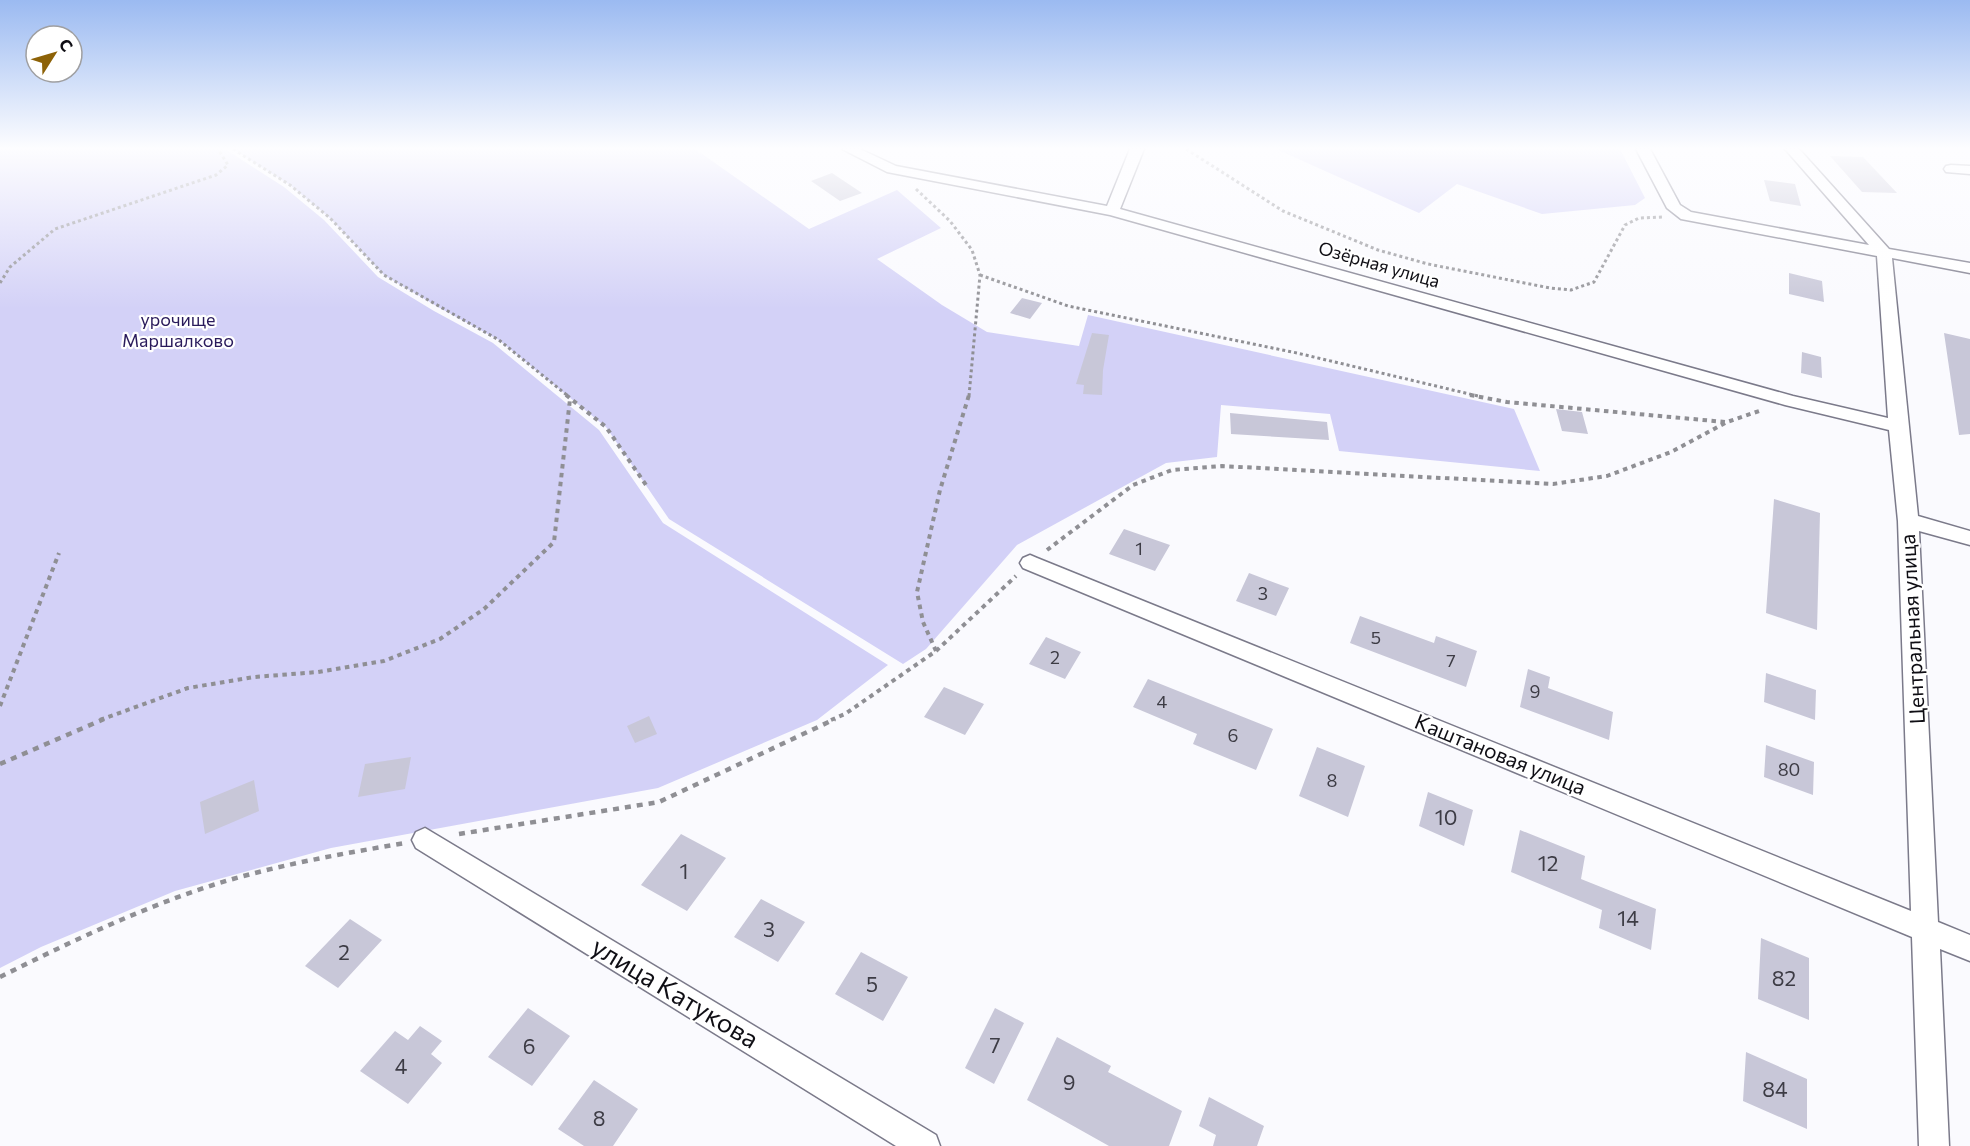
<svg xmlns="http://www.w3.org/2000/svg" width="1970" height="1146" font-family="Commissioner,sans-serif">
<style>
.green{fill:#d3d1f7}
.building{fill:#c8c7d8}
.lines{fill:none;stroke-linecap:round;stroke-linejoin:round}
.street-casing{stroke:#7b7a8a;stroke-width:3}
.path-far2{stroke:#8f8f94;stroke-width:3;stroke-dasharray:3 3;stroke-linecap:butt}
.path-far1{stroke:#8f8f94;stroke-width:4;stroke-dasharray:4.5 4.5;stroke-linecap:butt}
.path{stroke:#8f8f94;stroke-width:4.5;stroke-dasharray:6 6;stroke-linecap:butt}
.street{fill:#fff;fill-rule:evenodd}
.labels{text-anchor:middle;stroke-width:4.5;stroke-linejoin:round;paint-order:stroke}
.far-street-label{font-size:18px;fill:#0f0e14;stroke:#fff}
.far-park-label{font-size:18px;fill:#291a5b;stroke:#fff}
.number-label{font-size:18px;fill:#3d3c45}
.street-label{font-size:21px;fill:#0f0e14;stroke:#fff}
.near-number-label{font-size:21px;fill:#3d3c45}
.near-street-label{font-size:26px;fill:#0f0e14;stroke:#fff}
</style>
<rect width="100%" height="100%" fill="#fafafe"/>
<path class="green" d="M 0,149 L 225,149 L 284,187 L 324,220 L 378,277 L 434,311 L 493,343 L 599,430 L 663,523 L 888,665 L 817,720 L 658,788 L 331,848 L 175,891 L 41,947 L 0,968 Z
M 233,149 L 695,149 L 809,229 L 897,190 L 941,228 L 877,259 L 942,305 L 987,332 L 1079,346 L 1088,315 L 1514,409 L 1540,471 L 1339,451 L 1330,414 L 1221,405 L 1217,457 L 1166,463 L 1017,545 L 926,649 L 903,664 L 669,519 L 606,427 L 499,340 L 440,308 L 384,275 L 330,218 L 290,185 Z
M 1276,149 L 1620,149 L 1645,198 L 1635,205 L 1542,214 L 1457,184 L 1419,213 Z"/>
<path class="building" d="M 1830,156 L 1863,157 L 1897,193 L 1862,192 Z
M 832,173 L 862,193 L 840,201 L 811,181 Z
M 1764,180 L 1795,184 L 1801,206 L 1770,201 Z
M 1789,273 L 1822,281 L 1824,302 L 1789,294 Z
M 1022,298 L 1042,303 L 1030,319 L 1010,313 Z
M 1092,333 L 1109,335 L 1103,370 L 1102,395 L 1083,394 L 1084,385 L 1076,384 Z
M 1944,333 L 1970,339 L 1970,434 L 1959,435 Z
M 1802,352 L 1821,357 L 1822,378 L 1801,373 Z
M 1556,409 L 1582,412 L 1588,434 L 1562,431 Z
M 1230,413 L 1327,422 L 1329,440 L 1231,434 Z
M 1774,499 L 1820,513 L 1817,630 L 1766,613 Z
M 1124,529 L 1170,545 L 1155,571 L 1109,554 Z
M 1249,573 L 1289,588 L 1276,616 L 1236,601 Z
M 1360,616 L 1434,643 L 1436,636 L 1477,651 L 1466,687 L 1350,643 Z
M 1046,637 L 1081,652 L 1065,679 L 1029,664 Z
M 1528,669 L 1550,677 L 1548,688 L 1613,712 L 1609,740 L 1520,707 Z
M 1766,673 L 1816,690 L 1815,720 L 1764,702 Z
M 1148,679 L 1273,729 L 1256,770 L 1193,744 L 1197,734 L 1133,707 Z
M 944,687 L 984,704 L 965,735 L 924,717 Z
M 649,716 L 657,734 L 635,743 L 627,726 Z
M 1766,745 L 1814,762 L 1813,795 L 1764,777 Z
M 1317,747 L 1365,766 L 1348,817 L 1299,796 Z
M 411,757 L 405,789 L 358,797 L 365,764 Z
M 254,780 L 259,811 L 205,834 L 200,802 Z
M 1428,792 L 1473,810 L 1464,846 L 1419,826 Z
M 1520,830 L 1585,856 L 1581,879 L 1656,909 L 1651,950 L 1599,928 L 1602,910 L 1511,872 Z
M 681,834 L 726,858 L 687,911 L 641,885 Z
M 761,899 L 805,922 L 778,962 L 734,937 Z
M 350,919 L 382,940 L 338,988 L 305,966 Z
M 1761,938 L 1809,958 L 1809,1020 L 1758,999 Z
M 861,952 L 908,977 L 883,1021 L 835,994 Z
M 528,1008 L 570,1036 L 532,1086 L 488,1057 Z
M 995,1008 L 1024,1023 L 994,1084 L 965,1068 Z
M 420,1026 L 442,1041 L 431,1054 L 442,1063 L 408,1104 L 360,1071 L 395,1031 L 408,1040 Z
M 1057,1037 L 1111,1066 L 1108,1072 L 1182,1111 L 1169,1146 L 1109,1146 L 1027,1100 Z
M 1746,1052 L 1807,1079 L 1807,1129 L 1743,1101 Z
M 594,1080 L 638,1109 L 613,1146 L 584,1146 L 558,1129 Z
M 1209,1097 L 1264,1126 L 1257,1146 L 1213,1146 L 1216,1135 L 1199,1126 Z"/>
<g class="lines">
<defs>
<path id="street" d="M 842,149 L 860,149 L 896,166 L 1107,206 L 1130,149 L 1144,149 L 1120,209 L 1793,396 L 1888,418 L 1877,256 L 1681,219 L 1667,208 L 1636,149 L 1650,149 L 1680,205 L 1691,212 L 1869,245 L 1785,149 L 1799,149 L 1889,249 L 1970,263 L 1970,273 L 1892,258 L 1918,516 L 1970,531 L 1970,545 L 1919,531 L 1938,922 L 1970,935 L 1970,961 L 1940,949 L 1949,1146 L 1919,1146 L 1912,937 L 1023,568 L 1020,563 L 1023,558 L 1030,555 L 1037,558 L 1911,911 L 1898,521 L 1889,430 L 1785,405 L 1110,215 L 887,172 Z
M 1951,165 L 1970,166 L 1970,174 L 1946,172 L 1944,169 L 1946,166 Z
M 425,828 L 936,1135 L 940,1146 L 896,1146 L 416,848 L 412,840 L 416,832 Z"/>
</defs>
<use href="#street" class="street-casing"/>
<path class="path-far2" d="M 233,149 L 290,185 L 330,218 L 384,275 L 499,340 L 568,396
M 1186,149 L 1283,211 L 1378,250 L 1428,264 L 1550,288 L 1571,290 L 1594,282 L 1625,225 L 1639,218 L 1662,217
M 916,189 L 950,221 L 972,250 L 980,275 L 969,396
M 980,275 L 1068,306 L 1297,353 L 1478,396
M 0,283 L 10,267 L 55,229 L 216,175 L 228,165 L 218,149"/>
<path class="path-far1" d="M 566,395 L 606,427 L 646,485
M 1470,395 L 1507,402 L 1725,422
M 1047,550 L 1133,485 L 1172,470 L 1222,466 L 1553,484 L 1607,476 L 1671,452 L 1727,422 L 1762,410
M 936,651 L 923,622 L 917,592 L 940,490 L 969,395
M 0,706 L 59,553
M 100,720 L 188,688 L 254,677 L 318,672 L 384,661 L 440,639 L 484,609 L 554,542 L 570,399
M 831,720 L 845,714 L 936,651 L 1016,576"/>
<path class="path" d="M 0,764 L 104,719
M 459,834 L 659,802 L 835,719
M 0,977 C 70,942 139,909 213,885 C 276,865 341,854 405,843"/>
<use href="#street" class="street"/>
</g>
<linearGradient id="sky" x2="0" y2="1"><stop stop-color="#9bbaf1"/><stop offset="0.48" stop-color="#fdfdff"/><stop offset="1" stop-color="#fdfdff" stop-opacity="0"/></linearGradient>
<rect width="1970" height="309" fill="url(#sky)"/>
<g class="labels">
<g class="far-street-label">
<text transform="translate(1379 265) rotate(16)" y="6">Озёрная улица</text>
</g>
<g class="far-park-label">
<text x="178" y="326">урочище<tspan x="178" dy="21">Маршалково</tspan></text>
</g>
<g class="number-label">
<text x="1139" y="555">1</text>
<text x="1263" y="600">3</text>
<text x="1376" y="644">5</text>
<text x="1055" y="664">2</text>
<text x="1451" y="667">7</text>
<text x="1535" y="698">9</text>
<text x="1162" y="708">4</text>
<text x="1233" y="742">6</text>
<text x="1789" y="776">80</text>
<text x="1332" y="787">8</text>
</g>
<g class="street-label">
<text transform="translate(1913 629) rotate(-93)" y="7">Центральная улица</text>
<text transform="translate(1500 755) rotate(22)" y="7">Каштановая улица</text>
</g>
<g class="near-number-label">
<text x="1446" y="825">10</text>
<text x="1548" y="871">12</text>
<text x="684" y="879">1</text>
<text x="1628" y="926">14</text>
<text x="769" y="937">3</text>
<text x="344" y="960">2</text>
<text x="1784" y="986">82</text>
<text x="872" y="992">5</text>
<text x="995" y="1053">7</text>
<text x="529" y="1054">6</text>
<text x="401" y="1074">4</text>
<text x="1069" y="1090">9</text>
<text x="1775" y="1097">84</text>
<text x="599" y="1126">8</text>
</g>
<g class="near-street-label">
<text transform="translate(675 993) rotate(31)" y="9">улица Катукова</text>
</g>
</g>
<g transform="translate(54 54) rotate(53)"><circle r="28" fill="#ffffff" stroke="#9f9fa1" stroke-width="1.5"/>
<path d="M0-4.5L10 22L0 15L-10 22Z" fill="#8d6207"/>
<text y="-9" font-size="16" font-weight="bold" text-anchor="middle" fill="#0f0e14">С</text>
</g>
</svg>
